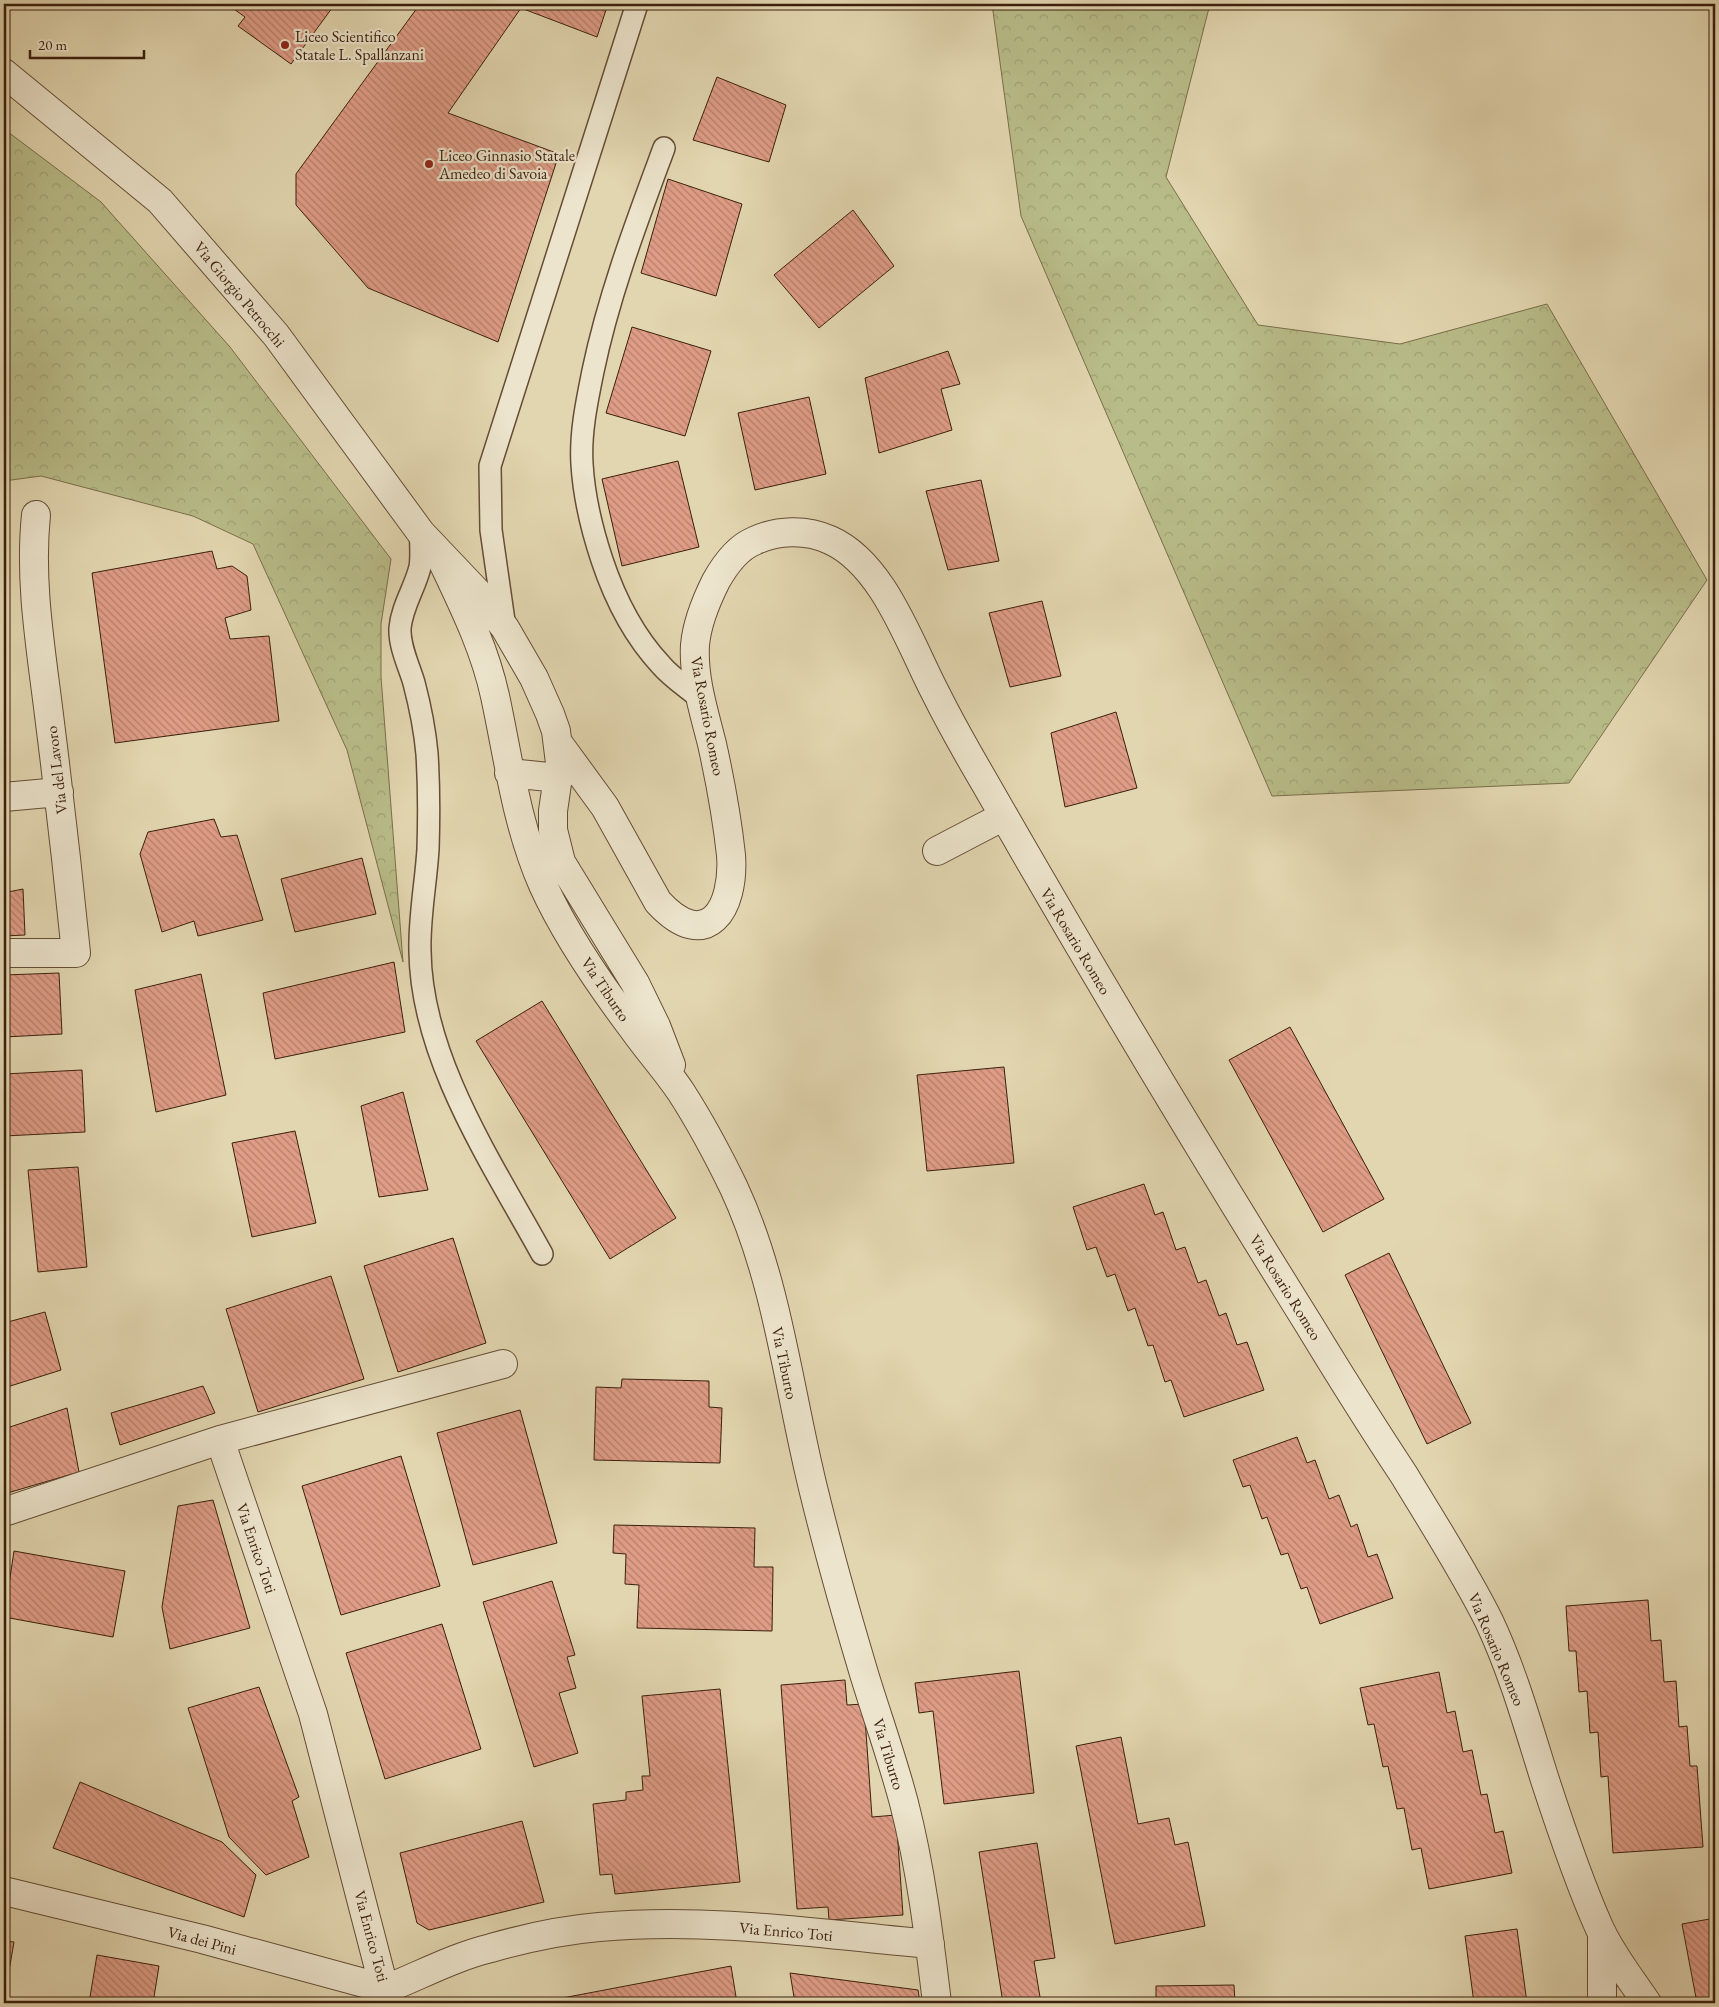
<svg xmlns="http://www.w3.org/2000/svg" width="1719" height="2007" font-family="'EB Garamond',serif">
<style>
.forest{fill:url(#forest-crowns);stroke:#7a6e4a}
.building{fill:url(#building-back-hatch);stroke:#3b1f0c}
.lines{fill:none;stroke-linecap:round;stroke-linejoin:round}
.lane-casing{stroke:#654d35;stroke-width:24}
.street-casing{stroke:#654d35;stroke-width:30}
.lane{stroke:#ece4cc;stroke-width:21}
.street{stroke:#ece4cc;stroke-width:28}
.poi-dot{fill:#8f2418;stroke:#ece4cc;stroke-width:2}
.labels{text-anchor:middle;stroke-width:4.5;stroke-linejoin:round;paint-order:stroke}
.poi-label{font-size:16px;fill:#3b1f0c;stroke:#ece4cc;text-anchor:start}
.street-label{font-size:16px;fill:#3b1f0c;stroke:#ece4cc}
</style>
<defs>
<pattern id="forest-crowns" width="20" height="18" patternUnits="userSpaceOnUse" patternTransform="scale(1.25)"><rect width="20" height="18" fill="#b8bc88"/><path d="M2 6a3 3 0 1 1 6 0M12 15a3 3 0 1 1 6 0" fill="none" stroke="#9fa174"/></pattern>
<pattern id="building-back-hatch" width="6" height="6" patternUnits="userSpaceOnUse" patternTransform="scale(1.25)"><rect width="6" height="6" fill="#df9c86"/><path d="M-1 5l2 2M0 0l6 6M5-1l2 2" fill="none" stroke="#b67f6c"/></pattern>
</defs>
<rect width="100%" height="100%" fill="#e2d6b0"/>
<filter id="stains"><feTurbulence type="fractalNoise" baseFrequency=".004" numOctaves="4"/><feColorMatrix values="0 0 0 0 .2 0 0 0 0 .09 0 0 0 0 .02 0 0 0 .5 -.17"/></filter>
<radialGradient id="worn" r=".72"><stop offset=".6" stop-color="#630" stop-opacity="0"/><stop offset="1" stop-color="#630" stop-opacity=".3"/></radialGradient>
<path class="forest" d="M 992,4 L 1210,4 L 1166,177 L 1258,325 L 1400,344 L 1547,304 L 1707,580 L 1569,783 L 1272,796 L 1021,216 Z
M 4,129 L 101,202 L 230,347 L 391,559 L 381,624 L 381,677 L 403,962 L 347,750 L 253,544 L 193,516 L 41,476 L 4,481 Z"/>
<path class="building" d="M 227,4 L 335,4 L 291,64 L 238,26 L 245,17 Z
M 420,4 L 608,4 L 597,37 L 521,8 L 448,113 L 559,154 L 498,342 L 368,288 L 296,205 L 296,174 Z
M 717,77 L 786,105 L 769,162 L 693,140 Z
M 668,179 L 742,204 L 716,296 L 641,273 Z
M 853,210 L 894,266 L 819,328 L 774,275 Z
M 632,327 L 711,351 L 685,436 L 606,413 Z
M 948,351 L 960,384 L 941,389 L 952,430 L 879,453 L 865,378 Z
M 809,397 L 826,474 L 755,490 L 738,413 Z
M 678,461 L 699,547 L 622,566 L 602,479 Z
M 981,480 L 999,561 L 948,570 L 926,491 Z
M 212,551 L 217,569 L 232,566 L 247,576 L 251,610 L 225,618 L 230,639 L 269,636 L 279,721 L 115,743 L 92,573 Z
M 1042,601 L 1061,676 L 1010,687 L 989,613 Z
M 1116,712 L 1137,788 L 1065,807 L 1051,733 Z
M 214,819 L 221,837 L 237,835 L 263,920 L 198,936 L 194,921 L 162,932 L 140,854 L 148,832 Z
M 4,837 L 8,892 L 23,889 L 25,935 L 4,936 Z
M 362,858 L 376,914 L 295,932 L 281,879 Z
M 394,962 L 405,1032 L 275,1059 L 263,993 Z
M 59,973 L 62,1034 L 4,1037 L 4,975 Z
M 201,974 L 226,1095 L 156,1112 L 135,990 Z
M 542,1001 L 676,1218 L 610,1259 L 476,1041 Z
M 1290,1027 L 1384,1199 L 1323,1232 L 1229,1060 Z
M 1004,1067 L 1014,1163 L 927,1171 L 917,1075 Z
M 82,1070 L 85,1132 L 4,1136 L 4,1074 Z
M 403,1092 L 428,1190 L 379,1197 L 361,1106 Z
M 295,1131 L 316,1223 L 252,1237 L 232,1143 Z
M 78,1167 L 87,1267 L 38,1272 L 28,1170 Z
M 1144,1184 L 1155,1215 L 1163,1212 L 1176,1250 L 1185,1247 L 1198,1283 L 1206,1280 L 1219,1316 L 1226,1313 L 1237,1345 L 1247,1342 L 1264,1390 L 1184,1417 L 1171,1380 L 1165,1382 L 1153,1345 L 1148,1346 L 1135,1308 L 1128,1311 L 1115,1274 L 1107,1277 L 1096,1247 L 1087,1250 L 1073,1207 Z
M 453,1238 L 486,1343 L 398,1372 L 364,1266 Z
M 1389,1253 L 1471,1423 L 1427,1444 L 1345,1275 Z
M 331,1276 L 364,1379 L 258,1412 L 226,1309 Z
M 45,1312 L 61,1370 L 4,1388 L 4,1323 Z
M 622,1379 L 709,1381 L 709,1407 L 722,1408 L 720,1463 L 594,1460 L 596,1387 L 621,1388 Z
M 203,1386 L 215,1413 L 120,1445 L 111,1413 Z
M 67,1408 L 79,1472 L 4,1494 L 4,1429 Z
M 520,1410 L 557,1543 L 473,1565 L 437,1433 Z
M 1297,1437 L 1307,1463 L 1315,1460 L 1329,1499 L 1339,1495 L 1351,1527 L 1357,1524 L 1368,1557 L 1377,1554 L 1393,1598 L 1320,1624 L 1307,1587 L 1301,1589 L 1288,1553 L 1281,1555 L 1267,1517 L 1262,1519 L 1250,1485 L 1243,1487 L 1233,1460 Z
M 401,1456 L 440,1586 L 341,1615 L 302,1486 Z
M 213,1500 L 250,1628 L 170,1649 L 162,1607 L 178,1506 Z
M 614,1525 L 755,1528 L 754,1567 L 773,1567 L 772,1631 L 637,1628 L 639,1585 L 625,1584 L 626,1554 L 613,1553 Z
M 14,1551 L 125,1571 L 113,1637 L 4,1617 Z
M 552,1581 L 575,1655 L 567,1657 L 576,1688 L 559,1693 L 578,1753 L 534,1767 L 483,1602 Z
M 1648,1600 L 1651,1641 L 1661,1640 L 1664,1682 L 1676,1681 L 1679,1727 L 1687,1726 L 1690,1766 L 1697,1766 L 1703,1847 L 1613,1853 L 1608,1776 L 1601,1777 L 1598,1732 L 1590,1733 L 1587,1691 L 1579,1692 L 1576,1651 L 1569,1651 L 1566,1606 Z
M 442,1624 L 481,1749 L 385,1779 L 346,1653 Z
M 1019,1671 L 1034,1793 L 944,1804 L 933,1711 L 919,1713 L 915,1683 Z
M 1439,1672 L 1447,1713 L 1455,1711 L 1463,1752 L 1472,1750 L 1481,1795 L 1487,1794 L 1495,1833 L 1503,1831 L 1512,1873 L 1429,1889 L 1421,1848 L 1412,1850 L 1404,1808 L 1397,1809 L 1388,1766 L 1383,1767 L 1374,1724 L 1368,1725 L 1360,1688 Z
M 845,1680 L 847,1705 L 864,1704 L 872,1817 L 896,1815 L 903,1915 L 829,1920 L 828,1907 L 797,1909 L 781,1685 Z
M 259,1687 L 299,1797 L 292,1801 L 309,1857 L 266,1875 L 229,1837 L 188,1708 Z
M 720,1689 L 740,1882 L 615,1894 L 612,1874 L 600,1875 L 593,1804 L 626,1800 L 626,1792 L 643,1790 L 642,1776 L 650,1776 L 642,1696 Z
M 1121,1737 L 1138,1824 L 1169,1818 L 1175,1845 L 1188,1842 L 1205,1926 L 1115,1944 L 1076,1746 Z
M 80,1782 L 222,1842 L 256,1875 L 244,1917 L 53,1848 Z
M 522,1821 L 544,1902 L 429,1930 L 417,1923 L 400,1853 Z
M 1037,1843 L 1055,1958 L 1034,1961 L 1041,2003 L 1003,2003 L 979,1852 Z
M 1715,1918 L 1715,2003 L 1697,2003 L 1682,1924 Z
M 1517,1929 L 1527,2003 L 1474,2003 L 1465,1936 Z
M 4,1941 L 14,1942 L 4,2000 Z
M 97,1955 L 159,1966 L 153,2003 L 89,2003 Z
M 731,1966 L 737,2003 L 536,2003 Z
M 790,1973 L 918,1990 L 920,2003 L 795,2003 Z
M 1234,1985 L 1235,2003 L 1156,2003 L 1156,1986 Z"/>
<g class="lines">
<defs>
<path id="lane" d="M 664,148 C 637,221 609,294 593,371 C 587,401 580,433 582,464 C 584,497 592,530 602,560 C 615,599 633,635 661,665 C 672,678 688,688 701,699
M 421,533 C 420,543 422,556 420,567 C 415,588 402,606 400,628 C 399,646 409,666 414,683 C 420,706 425,731 427,754 C 429,785 429,818 428,849 C 426,883 419,917 420,951 C 421,1058 492,1163 542,1254
M 505,628 L 491,530 L 490,466 L 637,4"/>
<path id="street" d="M 4,73 L 160,201 L 276,335 L 421,533 L 477,592 L 505,628 L 534,678 L 550,714 L 556,731 L 560,763 L 553,811 L 553,830 L 561,862 L 635,983 L 656,1026 L 671,1065
M 438,552 C 460,599 484,645 495,696 C 509,761 516,823 543,885 C 566,936 600,985 634,1030 C 649,1051 667,1071 681,1092 C 701,1123 718,1155 734,1188 C 779,1285 789,1394 815,1496 C 830,1557 847,1617 865,1677 C 878,1719 893,1761 904,1803 C 921,1869 929,1936 937,2003
M 559,744 L 605,807 L 658,902 C 707,955 735,908 731,855 C 727,818 720,780 712,744 C 704,712 693,678 695,645 C 697,622 706,601 716,581 C 725,565 737,548 754,541 C 777,530 806,529 830,540 C 884,564 910,645 936,694 C 951,724 968,754 985,783 C 1089,965 1197,1145 1308,1323 C 1339,1374 1371,1425 1404,1475 C 1433,1523 1464,1571 1489,1621 C 1513,1672 1528,1726 1545,1780 C 1561,1829 1578,1880 1599,1927 C 1611,1954 1631,1979 1647,2003
M 509,773 L 559,778
M 4,797 L 59,792
M 937,851 L 1004,816
M 4,953 L 76,953 C 68,873 59,794 49,715 C 41,649 29,582 36,515
M 220,1440 L 313,1714 L 388,2003
M 4,1512 L 220,1440 L 503,1364
M 4,1891 L 202,1939 L 386,1989
M 1602,1933 L 1602,2003
M 386,1989 C 421,1975 454,1957 491,1948 C 526,1938 563,1930 599,1927 C 709,1917 820,1934 930,1944"/>
</defs>
<use href="#lane" class="lane-casing"/>
<use href="#street" class="street-casing"/>
<use href="#lane" class="lane"/>
<use href="#street" class="street"/>
</g>
<g class="poi-dot">
<circle cx="285" cy="45" r="5"/>
<circle cx="429" cy="164" r="5"/>
</g>
<g class="labels">
<g class="poi-label">
<text x="295" y="42">Liceo Scientifico<tspan x="295" dy="18">Statale L. Spallanzani</tspan></text>
<text x="439" y="161">Liceo Ginnasio Statale<tspan x="439" dy="18">Amedeo di Savoia</tspan></text>
</g>
<g class="street-label">
<text transform="translate(240 294) rotate(50)" y="6">Via Giorgio Petrocchi</text>
<text transform="translate(708 716) rotate(79)" y="6">Via Rosario Romeo</text>
<text transform="translate(56 770) rotate(-97)" y="6">Via del Lavoro</text>
<text transform="translate(1076 941) rotate(59)" y="6">Via Rosario Romeo</text>
<text transform="translate(606 989) rotate(56)" y="6">Via Tiburto</text>
<text transform="translate(1286 1287) rotate(58)" y="6">Via Rosario Romeo</text>
<text transform="translate(785 1363) rotate(78)" y="6">Via Tiburto</text>
<text transform="translate(257 1548) rotate(71)" y="6">Via Enrico Toti</text>
<text transform="translate(1497 1649) rotate(67)" y="6">Via Rosario Romeo</text>
<text transform="translate(889 1754) rotate(73)" y="6">Via Tiburto</text>
<text transform="translate(786 1931) rotate(5)" y="6">Via Enrico Toti</text>
<text transform="translate(372 1936) rotate(75)" y="6">Via Enrico Toti</text>
<text transform="translate(202 1940) rotate(15)" y="6">Via dei Pini</text>
</g>
</g>
<rect width="1719" height="2007" fill="none" stroke="#e2d6b0" stroke-width="20"/>
<rect x="5" y="5" width="1709" height="1997" fill="none" stroke="#3b1f0c" stroke-width="2.5"/>
<rect x="10" y="10" width="1699" height="1987" fill="none" stroke="#3b1f0c"/>
<path d="M30 50v8h114v-8" fill="none" stroke="#3b1f0c" stroke-width="2.5"/>
<text x="38" y="50" font-size="15" fill="#3b1f0c" stroke="#ece4cc" stroke-width="4" paint-order="stroke">20 m</text>
<rect width="100%" height="100%" filter="url(#stains)"/>
<rect width="100%" height="100%" fill="url(#worn)"/>
</svg>
